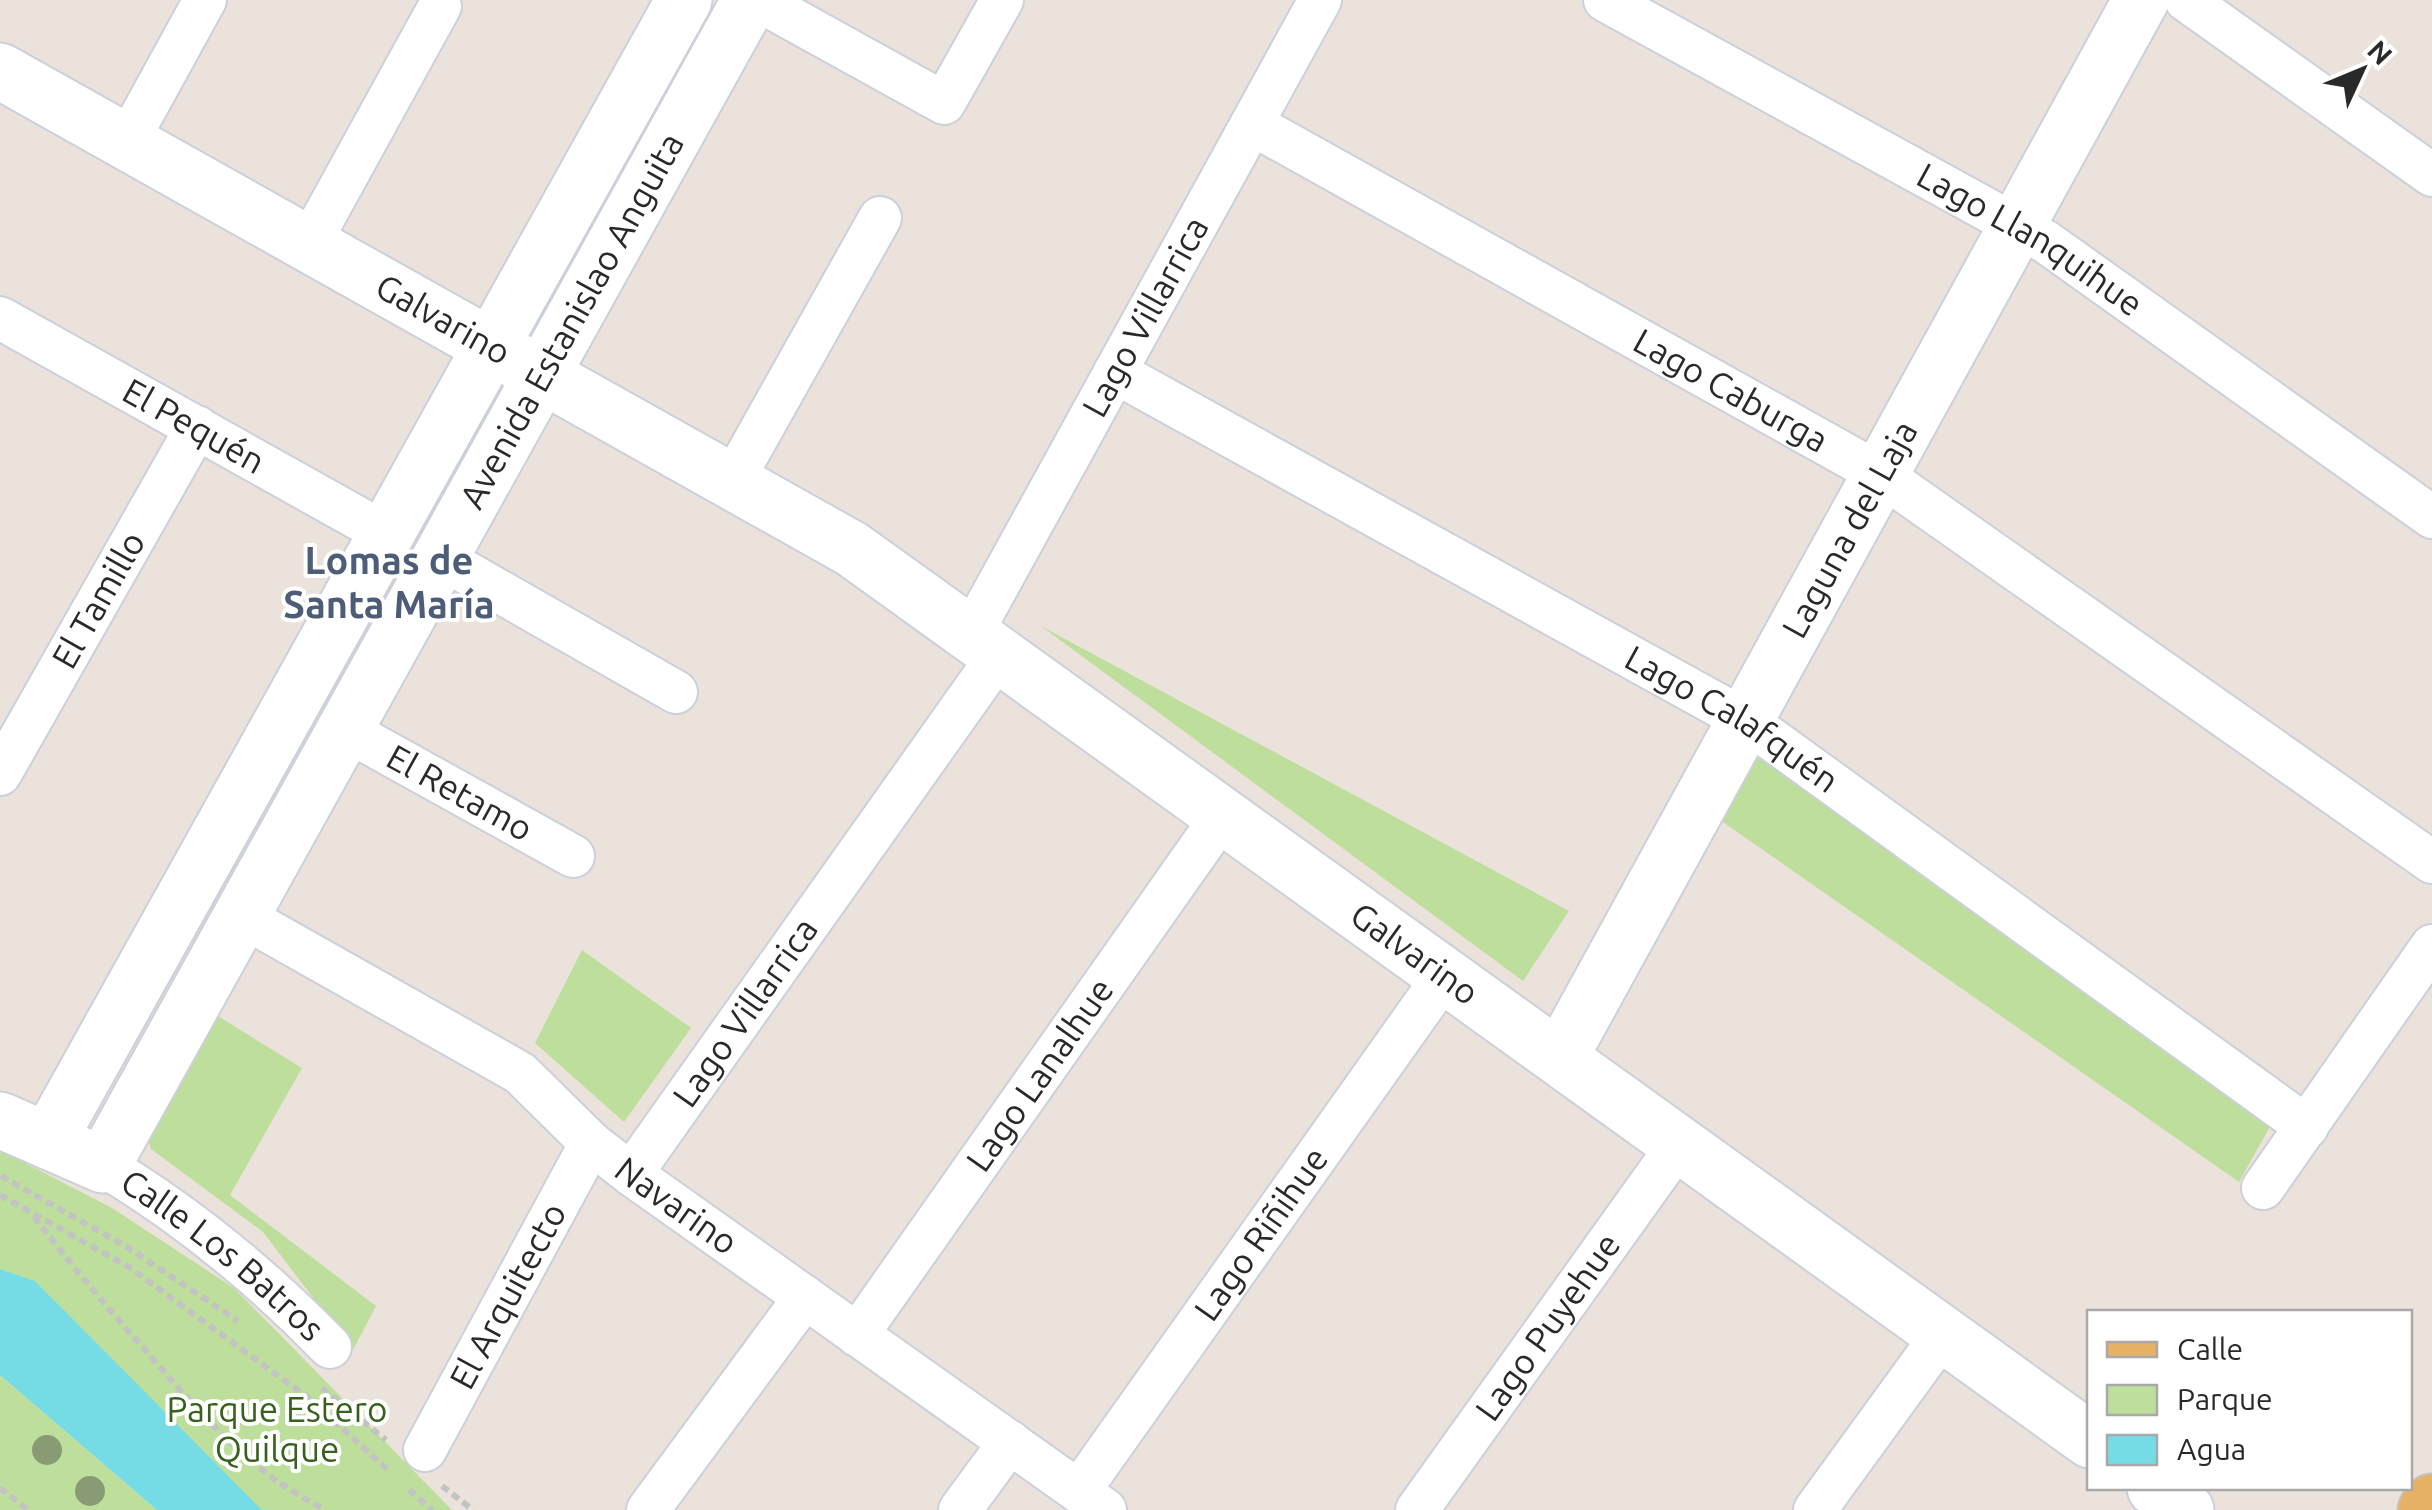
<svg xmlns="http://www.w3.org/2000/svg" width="2432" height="1510" font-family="Ubuntu,sans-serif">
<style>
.green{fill:#bede9c}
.water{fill:#75dce6}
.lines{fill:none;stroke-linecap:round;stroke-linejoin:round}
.street-casing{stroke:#cbd0da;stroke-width:46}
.secondary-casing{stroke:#cbd0da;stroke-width:59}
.primary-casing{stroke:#c3c3c3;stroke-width:59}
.path{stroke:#c3c3c3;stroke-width:6;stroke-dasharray:8 5;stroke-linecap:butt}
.street{stroke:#fff;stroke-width:42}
.secondary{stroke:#fff;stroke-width:55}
.primary{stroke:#e7b265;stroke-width:55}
.tree{fill:#899b74}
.labels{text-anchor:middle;stroke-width:8;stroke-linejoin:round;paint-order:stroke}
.street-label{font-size:35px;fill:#292929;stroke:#fff}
.park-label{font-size:35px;fill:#38611e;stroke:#fff}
.neighbourhood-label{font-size:38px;font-weight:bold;fill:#4d5c77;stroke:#fff}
</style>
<rect width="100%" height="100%" fill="#ebe2dc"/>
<path class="green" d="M 1041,626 L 1569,911 L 1523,981 Z
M 1754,745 L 2272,1123 L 2239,1182 L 1720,820 Z
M 582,950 L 691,1028 L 624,1122 L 535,1043 Z
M 208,1010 L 302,1068 L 230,1195 L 376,1306 L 353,1350 L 263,1232 L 151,1149 L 145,1130 Z
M 0,1150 L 112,1208 L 234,1288 L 452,1510 L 262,1510 L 248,1500 L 35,1281 L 0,1269 Z
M 0,1375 L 157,1510 L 0,1510 Z"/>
<path class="water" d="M 0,1269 L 35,1281 L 262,1510 L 157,1510 L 0,1375 Z"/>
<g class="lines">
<defs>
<g id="street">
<path d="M 758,0 L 944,103 L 1002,0"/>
<path id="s1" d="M 1605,0 L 2046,242 L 2432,517"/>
<path d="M 2186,0 L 2432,175"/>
<path id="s2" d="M 1252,124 L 1880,474 L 2432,862"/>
<path d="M 127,142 L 205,0"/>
<path d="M 309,244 L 440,6"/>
<path id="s3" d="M 0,318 L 388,535"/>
<path id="s4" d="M 1115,372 L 1745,720 L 2307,1127"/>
<path d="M 733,480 L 880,218"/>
<path d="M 441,558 L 676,692"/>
<path id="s5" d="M 971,634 L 1320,0"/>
<path id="s6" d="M 346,730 L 573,856"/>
<path id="s7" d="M 0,774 L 197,427"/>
<path id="s8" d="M 242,916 L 520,1073 L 591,1143 L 631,1174 L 1105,1510"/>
<path id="s9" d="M 103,1165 C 188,1216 261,1276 330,1347"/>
<path id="s10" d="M 631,1174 L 999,655"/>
<path d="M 2263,1188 L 2432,946"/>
<path id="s11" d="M 857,1335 L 1223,815"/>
<path id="s12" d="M 425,1450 L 591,1143"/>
<path id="s13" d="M 1079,1491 L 1445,975"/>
<path d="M 648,1510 L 805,1297"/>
<path d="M 960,1510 L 1010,1442"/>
<path id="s14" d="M 1417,1510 L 1679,1144"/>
<path d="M 1815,1510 L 1943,1334"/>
</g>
<g id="secondary">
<path id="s15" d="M 0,71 L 852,549 L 2090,1440"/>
<path id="s16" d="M 1560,1057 L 2141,0"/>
<path id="s17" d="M 0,1120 L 103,1165 L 750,0"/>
<path d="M 48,1141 L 684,0"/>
<path d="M 2155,1488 L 2186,1510"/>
</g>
<path id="primary" d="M 2426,1510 L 2432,1502"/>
</defs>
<use href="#street" class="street-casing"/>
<use href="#secondary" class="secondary-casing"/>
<use href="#primary" class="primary-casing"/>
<path class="path" d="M 1,1176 L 127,1247 L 238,1321
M 0,1195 L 129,1267 L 310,1399 L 389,1471
M 34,1217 C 72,1266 112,1313 153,1359 C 208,1422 250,1472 326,1510
M 322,1388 L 386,1440
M 442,1486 L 473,1510
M 0,1488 L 28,1510
M 409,1490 L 432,1510"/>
<use href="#street" class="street"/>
<use href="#secondary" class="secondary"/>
<use href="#primary" class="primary"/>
</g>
<g class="tree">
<circle cx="47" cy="1450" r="15"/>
<circle cx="90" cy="1491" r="15"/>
</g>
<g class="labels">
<g class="street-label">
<text dy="12" stroke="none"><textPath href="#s1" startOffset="488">Lago Llanquihue</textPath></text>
<text dy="12" stroke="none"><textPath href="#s5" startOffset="362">Lago Villarrica</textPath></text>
<text dy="12" stroke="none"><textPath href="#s15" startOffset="508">Galvarino</textPath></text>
<text dy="12" stroke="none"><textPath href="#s17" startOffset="1078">Avenida Estanislao Anguita</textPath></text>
<text dy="12" stroke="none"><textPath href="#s2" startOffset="548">Lago Caburga</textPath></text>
<text dy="12" stroke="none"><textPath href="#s3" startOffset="222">El Pequén</textPath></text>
<text dy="12" stroke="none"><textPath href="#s16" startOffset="602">Laguna del Laja</textPath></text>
<text dy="12" stroke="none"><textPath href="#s7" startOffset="200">El Tamillo</textPath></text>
<text dy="12" stroke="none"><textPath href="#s4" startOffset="708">Lago Calafquén</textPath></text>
<text dy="12" stroke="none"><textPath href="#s6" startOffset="130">El Retamo</textPath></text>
<text dy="12" stroke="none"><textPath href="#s15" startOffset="1670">Galvarino</textPath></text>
<text dy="12" stroke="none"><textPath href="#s10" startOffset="198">Lago Villarrica</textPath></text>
<text dy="12" stroke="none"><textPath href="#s11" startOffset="318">Lago Lanalhue</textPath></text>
<text dy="12" stroke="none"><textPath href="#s8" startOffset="525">Navarino</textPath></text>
<text dy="12" stroke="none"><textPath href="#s13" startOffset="315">Lago Riñihue</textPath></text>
<text dy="12" stroke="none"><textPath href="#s9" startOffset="150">Calle Los Batros</textPath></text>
<text dy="12" stroke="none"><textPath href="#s12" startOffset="175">El Arquitecto</textPath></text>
<text dy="12" stroke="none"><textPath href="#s14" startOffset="225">Lago Puyehue</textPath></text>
</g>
<g class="park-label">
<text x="277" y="1422">Parque Estero<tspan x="277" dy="40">Quilque</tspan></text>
</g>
<g class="neighbourhood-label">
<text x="389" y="574">Lomas de<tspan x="389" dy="44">Santa María</tspan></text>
</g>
</g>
<rect x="2087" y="1310" width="325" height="180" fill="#ffffff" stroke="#a9a9a9" stroke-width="2.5"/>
<rect x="2107" y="1342" width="50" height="15" fill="#e7b265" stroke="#a9a9a9" stroke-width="2.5"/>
<text x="2177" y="1360" font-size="30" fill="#292929">Calle</text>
<rect x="2107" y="1385" width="50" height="30" fill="#bede9c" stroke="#a9a9a9" stroke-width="2.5"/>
<text x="2177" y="1410" font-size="30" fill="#292929">Parque</text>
<rect x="2107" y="1435" width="50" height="30" fill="#75dce6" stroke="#a9a9a9" stroke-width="2.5"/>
<text x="2177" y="1460" font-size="30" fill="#292929">Agua</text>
<g transform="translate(2362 70) rotate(46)" stroke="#ffffff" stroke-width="8" paint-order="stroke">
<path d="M0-8L18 38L0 25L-18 38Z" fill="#292929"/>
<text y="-15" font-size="28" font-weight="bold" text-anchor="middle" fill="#292929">N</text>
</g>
</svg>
